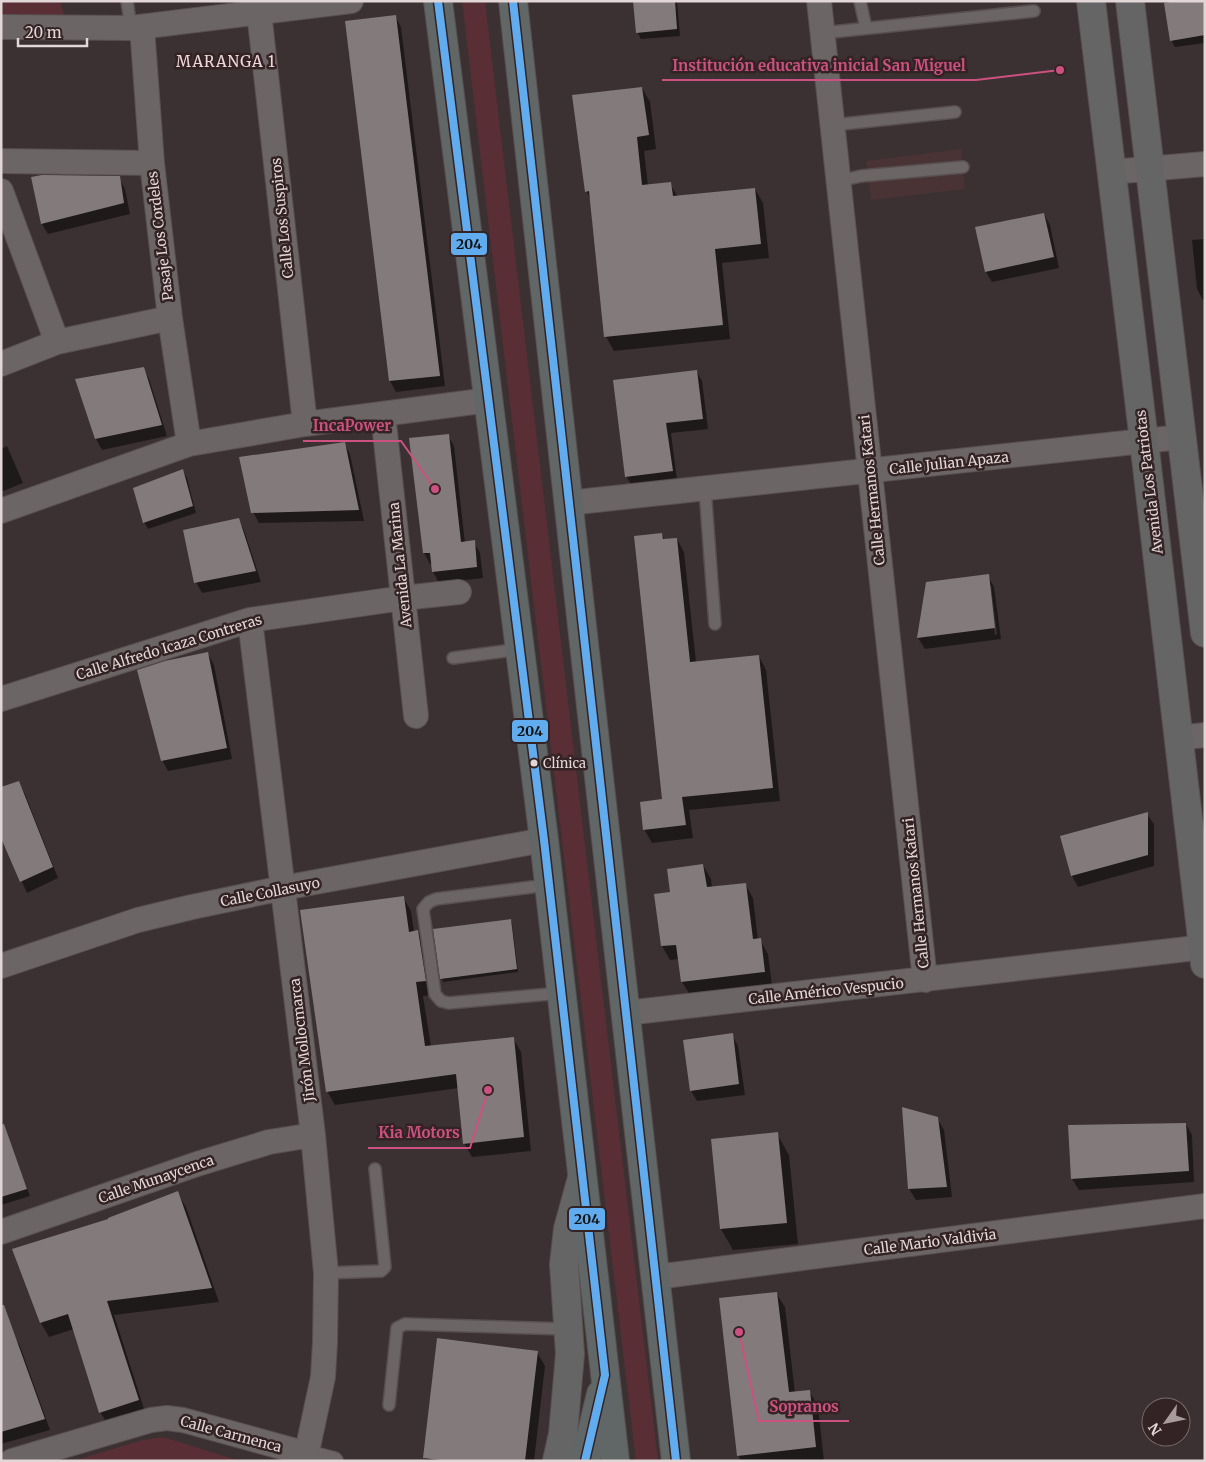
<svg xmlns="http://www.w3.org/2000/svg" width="1206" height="1462" font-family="Merriweather,serif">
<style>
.built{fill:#4a3335}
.green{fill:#592e35}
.shadow{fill:#0007;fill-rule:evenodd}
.building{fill:#837a7b}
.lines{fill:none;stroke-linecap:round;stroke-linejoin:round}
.service-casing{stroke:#584f50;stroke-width:14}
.pedestrian-casing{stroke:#584f50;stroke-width:20}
.minor-casing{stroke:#584f50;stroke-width:26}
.secondary-casing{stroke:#584f50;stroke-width:30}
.primary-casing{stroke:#584f50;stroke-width:30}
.service{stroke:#6b6565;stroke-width:11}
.pedestrian{stroke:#6b6565;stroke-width:18}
.minor{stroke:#6b6565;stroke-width:24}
.secondary{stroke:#666566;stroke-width:28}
.primary{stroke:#616666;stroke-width:28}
.bus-1-casing{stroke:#342325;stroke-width:11}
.bus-1{stroke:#60acee;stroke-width:8}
.bus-dot{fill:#e2d6d7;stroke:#342325;stroke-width:2}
.labels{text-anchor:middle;stroke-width:5;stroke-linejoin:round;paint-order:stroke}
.bus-label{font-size:13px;fill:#e2d6d7;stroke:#342325;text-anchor:start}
.street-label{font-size:14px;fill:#e2d6d7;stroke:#342325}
.neighbourhood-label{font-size:15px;letter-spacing:1px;fill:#efd7d9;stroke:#342325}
.leader{fill:none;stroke:#cc5180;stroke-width:2}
.callout-dot{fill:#cc5180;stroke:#342325;stroke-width:2}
.callout-label{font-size:15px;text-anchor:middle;font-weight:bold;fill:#cc5180;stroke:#342325;stroke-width:5;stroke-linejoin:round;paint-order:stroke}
.line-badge{stroke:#342325;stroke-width:2}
.pale-badge-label{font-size:14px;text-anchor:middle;font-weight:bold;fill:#111}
</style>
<rect width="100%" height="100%" fill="#3b3132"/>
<path class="built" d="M 961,149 L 965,189 L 871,200 L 866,161 Z"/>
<path class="green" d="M 1,1 L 60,1 L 66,22 L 1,20 Z
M 462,1 L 485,1 L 658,1461 L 636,1461 Z
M 163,1437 L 240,1461 L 73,1461 L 143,1440 Z"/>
<path class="shadow" d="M 635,1 L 677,1 L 680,36 L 641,39 L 637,32 Z
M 1205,1 L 1205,43 L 1175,47 L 1171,40 Z
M 395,16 L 401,27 L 445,386 L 396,392 L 390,381 L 346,22 Z
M 642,88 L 650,102 L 656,149 L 644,151 L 648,186 L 670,184 L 678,197 L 755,189 L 763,203 L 769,258 L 722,263 L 730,339 L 614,351 L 606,337 L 591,200 L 586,191 Z
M 119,178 L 125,189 L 130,214 L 48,234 L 42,224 Z
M 1044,214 L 1050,225 L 1059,268 L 992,282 L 986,272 Z
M 1205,239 L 1205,300 L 1203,300 L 1197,289 L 1192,240 Z
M 143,368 L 149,379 L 167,436 L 102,450 L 96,439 L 77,380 Z
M 697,372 L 702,381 L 708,429 L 671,433 L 677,480 L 632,486 L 626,476 Z
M 448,435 L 454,446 L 465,543 L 474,542 L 480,553 L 483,578 L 439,583 L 433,572 L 432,564 L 430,564 L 424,553 Z
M 344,443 L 350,454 L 364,521 L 259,523 L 253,512 Z
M 7,446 L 23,483 L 1,492 L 1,449 Z
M 183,471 L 187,478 L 196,513 L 148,529 L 144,522 Z
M 238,519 L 244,530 L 261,582 L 202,593 L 196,582 Z
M 662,534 L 665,540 L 677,539 L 684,552 L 696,662 L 759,656 L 766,670 L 780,801 L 689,810 L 693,838 L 652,843 L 644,829 L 663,800 Z
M 988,576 L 994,587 L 1001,639 L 925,649 L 918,638 L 927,583 ZM 989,586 L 991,586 L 997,634 L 995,635 Z
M 208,654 L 214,665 L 232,759 L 168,771 L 162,760 Z
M 19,783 L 25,794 L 58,878 L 27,893 L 1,835 Z
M 1147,814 L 1154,824 L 1154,866 L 1078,887 L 1072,876 Z
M 703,865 L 711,879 L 712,887 L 745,884 L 753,898 L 758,940 L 760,940 L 768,954 L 772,985 L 690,995 L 682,982 L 679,959 L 670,960 L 662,946 L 672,893 Z
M 403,897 L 411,911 L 414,932 L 418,932 L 426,945 L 433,995 L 423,996 L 431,1046 L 513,1038 L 521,1052 L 531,1151 L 472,1157 L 464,1143 L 459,1088 L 335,1105 L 327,1091 Z
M 510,920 L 512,923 L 518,972 L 443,982 L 442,979 Z
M 732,1035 L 738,1046 L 745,1095 L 697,1101 L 691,1091 Z
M 903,1108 L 937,1118 L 944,1130 L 952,1197 L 916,1200 L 909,1189 Z
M 1186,1124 L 1192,1135 L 1194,1182 L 1079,1190 L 1072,1179 Z
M 777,1134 L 789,1155 L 798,1244 L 733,1250 L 721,1229 Z
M 14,1155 L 30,1196 L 1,1205 L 1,1159 Z
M 177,1193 L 186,1207 L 219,1302 L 114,1315 L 146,1415 L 109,1426 L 100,1412 L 74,1329 L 49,1337 L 41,1323 L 14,1249 L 110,1220 Z
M 776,1293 L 785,1307 L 795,1393 L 809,1391 L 818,1406 L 824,1461 L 741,1461 L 738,1455 Z
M 14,1335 L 20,1346 L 50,1430 L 1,1444 L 1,1342 Z
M 537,1352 L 545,1366 L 534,1461 L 426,1461 L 424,1457 Z"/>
<path class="building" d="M 633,1 L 675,1 L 677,29 L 636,33 Z
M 1175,1 L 1205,1 L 1205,35 L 1170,41 L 1164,3 Z
M 396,15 L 440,376 L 389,381 L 345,21 Z
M 642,87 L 649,135 L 637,137 L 642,185 L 671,182 L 673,196 L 755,188 L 761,244 L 715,249 L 723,325 L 604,337 L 589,191 L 585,192 L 572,95 Z
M 42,175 L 120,176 L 124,203 L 41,224 L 31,177 Z
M 1044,213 L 1054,257 L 985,272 L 975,227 Z
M 144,367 L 162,425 L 95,439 L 75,379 Z
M 697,370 L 703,419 L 666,423 L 673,471 L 625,477 L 613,380 Z
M 449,434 L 461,542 L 475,540 L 477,567 L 432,572 L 430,553 L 423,553 L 409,438 Z
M 345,442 L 359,510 L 251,513 L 239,457 Z
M 183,469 L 193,506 L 143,523 L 133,488 Z
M 239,518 L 256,571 L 194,583 L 183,530 Z
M 662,533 L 663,539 L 677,538 L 690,662 L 759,655 L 773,788 L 682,797 L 686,825 L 643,830 L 640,802 L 662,799 L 634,536 Z
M 989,574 L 995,628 L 917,638 L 926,582 Z
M 208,652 L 227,748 L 161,761 L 137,670 L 165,661 Z
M 19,781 L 53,867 L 20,882 L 1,838 L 1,787 Z
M 1148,812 L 1148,855 L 1071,876 L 1060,836 Z
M 703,864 L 707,887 L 746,883 L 753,939 L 761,938 L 765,972 L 681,982 L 676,945 L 661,946 L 654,894 L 670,892 L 667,869 Z
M 404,896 L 409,932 L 418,930 L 426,981 L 416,982 L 425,1046 L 514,1037 L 524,1137 L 463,1144 L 456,1074 L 326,1092 L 300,910 Z
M 511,919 L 517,969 L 440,979 L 433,929 Z
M 733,1033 L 739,1084 L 690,1091 L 683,1040 Z
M 902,1107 L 938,1117 L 947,1187 L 908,1189 Z
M 1186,1123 L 1189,1171 L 1071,1179 L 1068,1125 Z
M 4,1124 L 27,1189 L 1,1197 L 1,1125 Z
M 778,1132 L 787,1223 L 720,1229 L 711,1139 Z
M 178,1191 L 212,1288 L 107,1301 L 139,1400 L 99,1413 L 68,1314 L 40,1323 L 12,1249 L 108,1219 L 108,1218 Z
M 777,1292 L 789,1392 L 810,1390 L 816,1447 L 737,1456 L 719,1298 Z
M 1,1305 L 4,1305 L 45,1419 L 1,1432 Z
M 437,1338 L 538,1351 L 525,1461 L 449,1461 L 423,1458 Z"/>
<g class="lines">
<defs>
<path id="service" d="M 127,1 L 131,28
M 860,1 L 866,28
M 822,33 L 1034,11
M 833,125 L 955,112
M 839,181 L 861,176 L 963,167
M 705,489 L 715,624
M 453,658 L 520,649
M 548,885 L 436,899 L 429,902 L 423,909 L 435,994 L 441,1001 L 449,1003 L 561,993
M 326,1273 L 381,1271 L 385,1267 L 375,1169
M 389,1405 L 397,1328 L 405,1324 L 568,1329"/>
<path id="pedestrian" d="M 307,1454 L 334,1461"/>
<path id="minor" d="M 819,1 L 925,980
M 259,12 L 305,424
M 1,27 L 131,28 L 351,1
M 142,27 L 152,163 L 170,318 L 189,444
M 1,161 L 152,163
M 1111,172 L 1205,164
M 1,191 L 57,342
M 1,364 L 57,342 L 170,318
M 383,414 L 416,716
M 568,503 L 1181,437
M 1,511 L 189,444 L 305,424 L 489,400
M 250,620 L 313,1135 L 326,1273 L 325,1342 L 323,1377 L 305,1461
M 1,699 L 250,620 L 403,598 L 459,592
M 1178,738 L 1205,735
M 1,966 L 138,920 L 192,907 L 283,888 L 544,840
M 626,1013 L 1205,947
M 1,1232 L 197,1164 L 269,1142 L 313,1135
M 656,1277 L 1205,1206
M 12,1461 L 151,1420 L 167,1418 L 183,1420 L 307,1454"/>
<path id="secondary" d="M 1091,1 L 1144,441 L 1205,964
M 1130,1 L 1205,633
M 557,1461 L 563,1434 L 570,1354 L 564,1264 L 568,1229 L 582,1178"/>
<path id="primary" d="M 438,1 L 544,840 L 615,1461
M 513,1 C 566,488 621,974 676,1461
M 585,1461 L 601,1394"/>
</defs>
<use href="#service" class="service-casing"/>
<use href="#pedestrian" class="pedestrian-casing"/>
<use href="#minor" class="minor-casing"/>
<use href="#secondary" class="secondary-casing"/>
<use href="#primary" class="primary-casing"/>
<use href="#service" class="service"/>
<use href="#pedestrian" class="pedestrian"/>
<use href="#minor" class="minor"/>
<use href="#secondary" class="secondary"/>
<use href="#primary" class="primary"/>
<defs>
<path id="bus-1" d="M 438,1 L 544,840 L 605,1375 L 585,1461
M 513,1 L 676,1461"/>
</defs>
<use href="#bus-1" class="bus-1-casing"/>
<use href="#bus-1" class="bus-1"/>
</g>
<circle class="bus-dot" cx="534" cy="763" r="4.5"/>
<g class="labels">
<g class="bus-label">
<text x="543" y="768">Clínica</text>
</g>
<g class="street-label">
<text transform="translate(282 218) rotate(-96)" y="5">Calle Los Suspiros</text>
<text transform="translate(160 236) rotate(-97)" y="5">Pasaje Los Cordeles</text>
<text transform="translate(949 463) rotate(-6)" y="5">Calle Julian Apaza</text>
<text transform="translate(1149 482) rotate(-97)" y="5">Avenida Los Patriotas</text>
<text transform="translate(872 490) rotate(-96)" y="5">Calle Hermanos Katari</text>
<text transform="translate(400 565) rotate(-96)" y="5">Avenida La Marina</text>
<text transform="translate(169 647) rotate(-17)" y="5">Calle Alfredo Icaza Contreras</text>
<text transform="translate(270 892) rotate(-11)" y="5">Calle Collasuyo</text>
<text transform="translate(916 893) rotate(-96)" y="5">Calle Hermanos Katari</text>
<text transform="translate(826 991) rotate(-6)" y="5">Calle Américo Vespucio</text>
<text transform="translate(302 1040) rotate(-97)" y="5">Jirón Mollocmarca</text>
<text transform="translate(156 1179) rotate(-19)" y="5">Calle Munaycenca</text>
<text transform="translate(930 1242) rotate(-7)" y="5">Calle Mario Valdivia</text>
<text transform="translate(231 1434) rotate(15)" y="5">Calle Carmenca</text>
</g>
<g class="neighbourhood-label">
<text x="226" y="67">MARANGA 1</text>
</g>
</g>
<path class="leader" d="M1060 70L976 80H662M435 489L401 441H303M488 1090L470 1148H368M739 1332L759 1421H849"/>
<g class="callout-dot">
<circle cx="1060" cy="70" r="5"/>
<circle cx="435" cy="489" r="5"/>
<circle cx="488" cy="1090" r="5"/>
<circle cx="739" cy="1332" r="5"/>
</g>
<g class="callout-label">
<text x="819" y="71">Institución educativa inicial San Miguel</text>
<text x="352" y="431">IncaPower</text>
<text x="419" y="1138">Kia Motors</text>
<text x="804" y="1412">Sopranos</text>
</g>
<g class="line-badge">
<rect x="450" y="232" width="38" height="24" rx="5" fill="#60acee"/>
<rect x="511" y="719" width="38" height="24" rx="5" fill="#60acee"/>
<rect x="568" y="1207" width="38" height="24" rx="5" fill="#60acee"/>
</g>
<g class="pale-badge-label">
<text x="469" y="249">204</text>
<text x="530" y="736">204</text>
<text x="587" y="1224">204</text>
</g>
<rect width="1206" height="1462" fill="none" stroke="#e2d6d7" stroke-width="5"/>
<g transform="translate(1166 1422) rotate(237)"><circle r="24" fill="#342325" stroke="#7a6b6c"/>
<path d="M0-4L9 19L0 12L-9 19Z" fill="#a89c9d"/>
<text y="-8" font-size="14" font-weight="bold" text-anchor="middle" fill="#e2d6d7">N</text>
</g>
<path d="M18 38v8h69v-8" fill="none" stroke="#e2d6d7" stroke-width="2.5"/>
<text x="25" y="38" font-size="15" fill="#e2d6d7" stroke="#342325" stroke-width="4" paint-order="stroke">20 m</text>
</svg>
